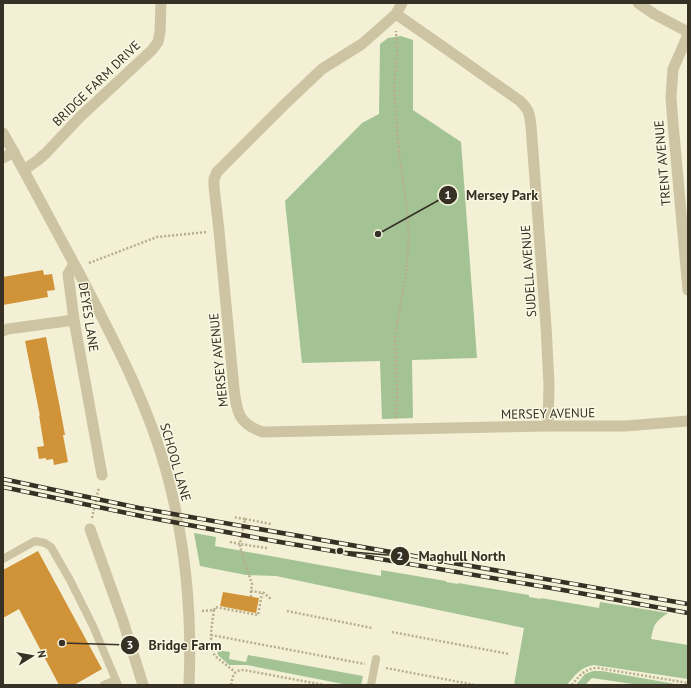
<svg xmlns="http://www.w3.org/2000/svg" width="691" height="688" font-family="'PT Sans',sans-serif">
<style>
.green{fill:#a3c395}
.building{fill:#d19337}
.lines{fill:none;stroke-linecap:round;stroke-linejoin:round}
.path{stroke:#b8ae8c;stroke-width:2.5;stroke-dasharray:2 2;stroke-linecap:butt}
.service{stroke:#ccc4a2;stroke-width:8}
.minor{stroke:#ccc4a2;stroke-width:11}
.tertiary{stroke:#ccc4a2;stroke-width:11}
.rail-casing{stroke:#363025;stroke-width:4.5}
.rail{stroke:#fbf8e3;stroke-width:3;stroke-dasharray:9;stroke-linecap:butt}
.labels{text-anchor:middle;stroke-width:3;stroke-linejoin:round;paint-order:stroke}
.street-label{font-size:13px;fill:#363025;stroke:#fbf8e3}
.leader{fill:none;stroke:#363025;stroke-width:1.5}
.callout-dot{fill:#363025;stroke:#fbf8e3;stroke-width:1.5}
.mark-label{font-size:12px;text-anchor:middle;font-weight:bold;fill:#fff}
.callout-label{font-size:14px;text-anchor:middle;font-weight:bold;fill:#363025;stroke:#fbf8e3;stroke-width:3;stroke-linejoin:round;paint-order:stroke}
</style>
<rect width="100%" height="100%" fill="#f3f0d6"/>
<path class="green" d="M 401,36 L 413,40 L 413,110 L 461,142 L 477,358 L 412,360 L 413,418 L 382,419 L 380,361 L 302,363 L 285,201 L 362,123 L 379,114 L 380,44 L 388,38 Z
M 194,533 L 216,537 L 215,546 L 381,576 L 381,570 L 446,581 L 446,582 L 458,584 L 458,583 L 529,595 L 529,597 L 541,599 L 541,598 L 599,608 L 600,602 L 668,613 C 655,622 654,624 651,639 L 688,645 L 688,679 L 594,665 C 581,667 575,675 567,685 L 514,685 L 524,628 L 276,576 L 246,575 L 200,566 Z
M 217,650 L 230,652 L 229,659 L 246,662 L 248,655 L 363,676 L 361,685 L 348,685 L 247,665 L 229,665 L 218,655 Z
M 593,671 L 602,671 L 681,685 L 639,685 L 592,678 L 585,685 L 576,685 L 585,674 Z"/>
<path class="building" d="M 43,270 L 44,275 L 52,274 L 55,290 L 47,291 L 48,297 L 3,305 L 3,277 Z
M 46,337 L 59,403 L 65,435 L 63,435 L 68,462 L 54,465 L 53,459 L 46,460 L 46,458 L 39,459 L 37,447 L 44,446 L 39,415 L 40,416 L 25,341 Z
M 38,551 L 102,669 L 74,685 L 59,685 L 19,609 L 3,618 L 3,570 Z
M 223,592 L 259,598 L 256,613 L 220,606 Z"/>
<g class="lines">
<path class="path" d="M 89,263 L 157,237 L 207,232
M 396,418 L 397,391 L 395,335 L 406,274 L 409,236 L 406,201 L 399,154 L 394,89 L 397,55 L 396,31
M 92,518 L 99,487
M 245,519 L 271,524
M 230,542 L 240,544 L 245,519 L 233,517
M 267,548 L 240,544 L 240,547 L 252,584 L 251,591 L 264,593 L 271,599
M 251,597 L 251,591
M 214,610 L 215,607 L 258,615 L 262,593
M 202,611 L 214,610 C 212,625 208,642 215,656 L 235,672
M 287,611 L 372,628
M 392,632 L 509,654
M 211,635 L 365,664
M 386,668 L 475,685
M 231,685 C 233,676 233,670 244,670 L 324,685
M 572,685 C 579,676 585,668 598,668 L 688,683"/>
<path class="service" d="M 3,559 L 35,541 L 45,543 L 51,547 L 70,580 L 93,626 L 118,685
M 104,685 L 116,680
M 371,685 L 376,659"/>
<path class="minor" d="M 402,3 L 396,14 L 362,44 L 322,69 L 283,106 L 217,172 L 214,179 L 214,187 L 219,231 L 234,389 C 237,412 238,424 263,432 L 548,426 L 625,426 L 688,421
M 638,3 L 654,14 L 688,32
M 396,14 L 452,53 L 520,101 C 530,111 529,113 531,126 L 546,326 L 549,385 L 548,426
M 688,35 L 673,69 L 671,97 L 672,112 L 688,290
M 3,158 L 14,152
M 24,170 L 38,160 L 46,153 L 80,117 L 152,50 L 158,42 L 160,32 L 161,3
M 74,264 L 68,274 L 74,320 L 102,475
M 3,331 L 8,329 L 74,320
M 90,529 L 123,621 L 143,685"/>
<path class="tertiary" d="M 3,133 C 29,179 53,225 78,271 C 113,338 149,405 168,478 C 186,546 192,616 189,685"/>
<defs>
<path id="rail" d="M 3,479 L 139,508 L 688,604
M 3,487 L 141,516 L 274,541 L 563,590 L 688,613"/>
</defs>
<use href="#rail" class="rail-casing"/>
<use href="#rail" class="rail"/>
</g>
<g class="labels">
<g class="street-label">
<text transform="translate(96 83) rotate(-44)" y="5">BRIDGE FARM DRIVE</text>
<text transform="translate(662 163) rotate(-95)" y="5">TRENT AVENUE</text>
<text transform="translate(528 271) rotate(-94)" y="5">SUDELL AVENUE</text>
<text transform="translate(89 317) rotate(81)" y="5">DEYES LANE</text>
<text transform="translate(218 360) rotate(-96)" y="5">MERSEY AVENUE</text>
<text transform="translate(548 413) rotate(-1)" y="5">MERSEY AVENUE</text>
<text transform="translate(176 462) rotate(74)" y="5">SCHOOL LANE</text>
</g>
</g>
<path class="leader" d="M378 234L448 195M340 551L400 556M62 643L130 645"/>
<g class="callout-dot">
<circle cx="378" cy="234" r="4"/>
<circle cx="340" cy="551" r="4"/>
<circle cx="62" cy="643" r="4"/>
<circle cx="448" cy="195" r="10"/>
<circle cx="400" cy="556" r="10"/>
<circle cx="130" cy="645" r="10"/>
</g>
<g class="mark-label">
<text x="448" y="199">1</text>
<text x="400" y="560">2</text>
<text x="130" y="649">3</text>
</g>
<g class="callout-label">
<text x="502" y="200">Mersey Park</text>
<text x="462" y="561">Maghull North</text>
<text x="185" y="650">Bridge Farm</text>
</g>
<rect width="691" height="688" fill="none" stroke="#363025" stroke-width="8"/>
<g transform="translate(32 656) rotate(79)" stroke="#fbf8e3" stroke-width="3" paint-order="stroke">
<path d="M0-3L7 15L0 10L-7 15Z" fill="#363025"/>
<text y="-6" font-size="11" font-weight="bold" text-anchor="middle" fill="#363025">N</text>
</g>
</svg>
